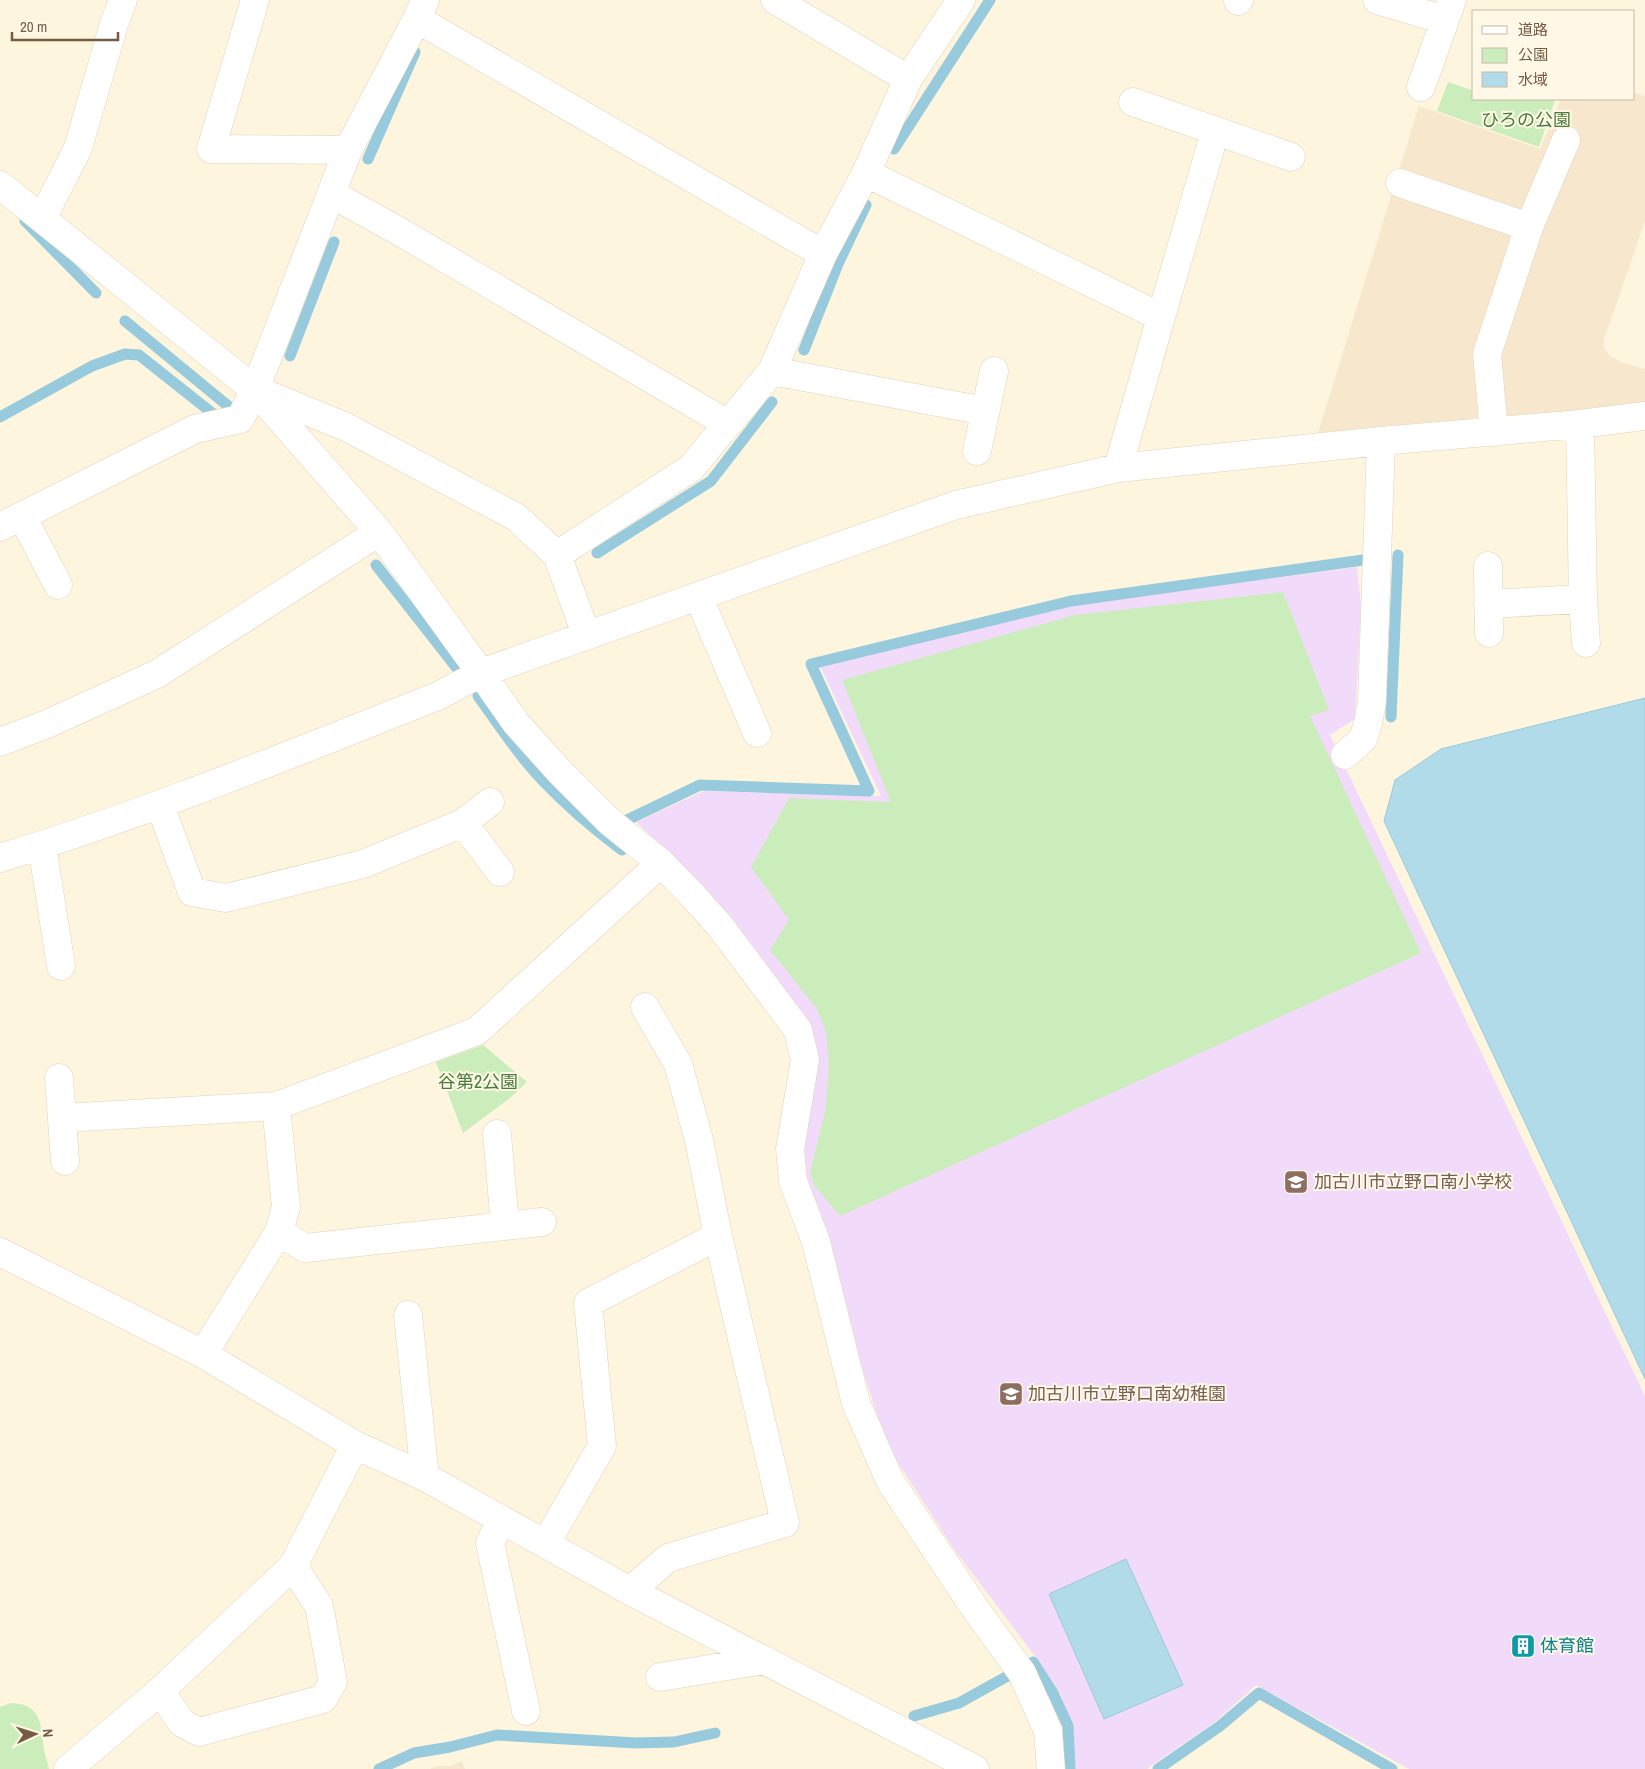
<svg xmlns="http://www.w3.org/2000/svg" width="1645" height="1769" font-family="'Archivo Narrow','Noto Sans JP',sans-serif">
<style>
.residential{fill:#f7e7cc}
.education{fill:#f2dbfa}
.green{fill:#cbedbc}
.water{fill:#b1dbe9;stroke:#97cadc}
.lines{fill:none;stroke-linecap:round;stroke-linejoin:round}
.stream{stroke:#97cadc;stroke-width:11}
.minor-casing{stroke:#e3d1ba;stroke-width:29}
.minor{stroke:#fff;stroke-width:28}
.labels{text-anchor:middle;stroke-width:4;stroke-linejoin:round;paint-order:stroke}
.park-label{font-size:18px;fill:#487e3b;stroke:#fff8e6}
.education-label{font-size:18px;fill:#785e54;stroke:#fff8e6;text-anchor:start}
.culture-label{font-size:18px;fill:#0d838f;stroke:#fff8e6;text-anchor:start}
</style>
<rect width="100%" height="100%" fill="#fef5de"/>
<path class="residential" d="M 1634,93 L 1645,96 L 1645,221 L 1604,340 L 1604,348 L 1610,356 L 1623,363 L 1645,369 L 1645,404 L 1400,428 L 1393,425 L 1318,433 L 1419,106 L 1540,149 L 1561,99 L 1634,99 Z
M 462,1761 L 465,1769 L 430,1769 L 438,1766 L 450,1766 Z"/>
<path class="education" d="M 1357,567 L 1361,605 L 1355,719 L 1330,735 L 1645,1396 L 1645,1769 L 1409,1769 L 1256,1685 L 1215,1722 L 1147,1769 L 1075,1769 L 1071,1723 L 1060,1693 L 1034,1655 L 956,1552 L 887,1446 L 854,1343 L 827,1231 L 811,1200 L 802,1164 L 814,1080 L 816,1046 L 810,1024 L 791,997 L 700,882 L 636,822 L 704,791 L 881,796 L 819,664 L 1070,605 Z"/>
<path class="green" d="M 1448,82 L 1474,91 L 1474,99 L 1501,100 L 1501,99 L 1550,99 L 1555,100 L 1539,147 L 1437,111 Z
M 1283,592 L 1329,710 L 1310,716 L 1421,953 L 840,1216 L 814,1185 L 810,1173 L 825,1112 L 829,1066 L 826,1032 L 817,1009 L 770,950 L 789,920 L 751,867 L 789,798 L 891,802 L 842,680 L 1075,615 Z
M 483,1045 L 527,1082 L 510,1098 L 463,1133 L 436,1062 Z
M 11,1703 C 42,1704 41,1725 44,1749 C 45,1756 48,1763 49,1769 L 0,1769 L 0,1707 Z"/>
<path class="water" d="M 1645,698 L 1645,1379 L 1384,821 L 1395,780 L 1441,749 Z
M 1126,1559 L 1183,1685 L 1104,1719 L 1049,1594 Z"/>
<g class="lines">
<path class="stream" d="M 894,149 L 990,0
M 368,159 L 415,52
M 25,221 L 96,293
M 125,321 L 233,410
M 804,350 L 838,264 L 866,205
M 290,356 L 334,242
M 0,417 L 92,366 L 125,354 L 139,355 L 216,416
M 597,553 L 711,481 L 772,402
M 376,565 L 460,672
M 478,696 C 499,725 519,756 544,782 C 568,807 595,830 622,850
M 1391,717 L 1398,555
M 627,820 L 700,785 L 869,791 L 811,664 L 1071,601 L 1363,560
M 914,1716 L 959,1703 L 1033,1662 L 1053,1693 L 1068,1726 L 1070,1769
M 379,1769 L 414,1753 L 450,1747 L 497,1735 L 636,1743 L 674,1742 L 715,1733
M 1158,1769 L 1220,1726 L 1259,1693 L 1392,1769"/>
<defs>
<path id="minor" d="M 255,0 L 211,149 L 348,150
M 775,0 L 908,79
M 1377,0 L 1445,20 L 1452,0
M 1238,1 L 1239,0
M 417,19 L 823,254
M 1421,87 L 1445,20
M 1133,102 L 1291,157
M 866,173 L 1161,317
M 1400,183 L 1529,227
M 0,185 L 255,390 L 379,532 L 481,673 L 516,723 L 559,771 L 610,822 L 661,863 L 694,897 L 719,925 L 798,1030 L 805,1060 L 790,1149 L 793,1181 L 816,1242 L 856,1403 L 890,1481 L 974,1607 L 1022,1673 L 1048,1731 L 1051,1769
M 332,194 L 402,233 L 728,424
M 42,219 L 78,148 L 114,24 L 123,0
M 772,371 L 985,411
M 261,392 L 346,427 L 516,517 L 557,555
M 1580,424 L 1583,599 L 1586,643
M 1494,432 L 1487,354 L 1529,227 L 1566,140
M 977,451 L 994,371
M 1118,468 L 1161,317 L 1215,132
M 22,516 L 58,585
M 0,527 L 195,429 L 240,419 L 255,390 L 348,150 L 417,19 L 425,0
M 1488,566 L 1489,633
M 698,596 L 757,733
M 1488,604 L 1583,599
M 586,634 L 557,555 L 691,468 L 772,371 L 823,254 L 866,173 L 908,79 L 961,0
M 0,742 L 47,724 L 157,674 L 379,532
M 1345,755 L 1363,739 L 1368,723 L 1372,701 L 1381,441
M 160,805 L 192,892 L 226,898 L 363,864 L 463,823 L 490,802
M 463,823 L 500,872
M 42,846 L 61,966
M 0,858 C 149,813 293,753 438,696 L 481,673 L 956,505 L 1118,468 L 1381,441 L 1580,424 L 1645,416
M 59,1078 L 65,1161
M 62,1118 L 276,1106 L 477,1031 L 661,863
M 497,1134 L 505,1225
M 279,1232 L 305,1248 L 542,1222
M 0,1252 L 203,1354 L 355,1445 L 425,1477 L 630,1591 L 975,1769
M 408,1315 L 425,1477
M 203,1354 L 279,1232 L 286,1207 L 276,1106
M 501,1520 L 490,1543 L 526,1711
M 546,1543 L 602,1446 L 588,1303 L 718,1236
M 630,1591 L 668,1558 L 785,1523 L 718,1236 L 699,1140 L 678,1064 L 645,1007
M 660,1677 L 765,1660
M 160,1691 L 182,1723 L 199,1732 L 323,1699 L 333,1682 L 319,1606 L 293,1566
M 68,1769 L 160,1691 L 293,1566 L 355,1445"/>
</defs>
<use href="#minor" class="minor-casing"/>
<use href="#minor" class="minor"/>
</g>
<defs>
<symbol id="school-square" viewBox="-11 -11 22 22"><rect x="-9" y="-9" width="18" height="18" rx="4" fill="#8d6e63" stroke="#fff8e6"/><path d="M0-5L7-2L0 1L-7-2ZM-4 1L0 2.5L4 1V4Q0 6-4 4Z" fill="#fff"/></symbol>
<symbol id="building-square" viewBox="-11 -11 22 22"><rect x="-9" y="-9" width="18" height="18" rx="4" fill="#0f9aa8" stroke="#fff8e6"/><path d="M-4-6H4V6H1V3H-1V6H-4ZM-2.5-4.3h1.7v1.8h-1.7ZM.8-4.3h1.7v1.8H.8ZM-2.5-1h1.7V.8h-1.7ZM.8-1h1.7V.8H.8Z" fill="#fff"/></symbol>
</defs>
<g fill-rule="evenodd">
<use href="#school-square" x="1282" y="1168" width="28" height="28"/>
<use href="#school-square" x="997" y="1380" width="28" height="28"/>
<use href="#building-square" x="1509" y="1632" width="28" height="28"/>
</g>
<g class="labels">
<g class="park-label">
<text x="1526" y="126">ひろの公園</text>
<text x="478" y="1088">谷第2公園</text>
</g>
<g class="education-label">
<text x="1314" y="1188">加古川市立野口南小学校</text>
<text x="1028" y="1400">加古川市立野口南幼稚園</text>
</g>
<g class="culture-label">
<text x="1540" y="1652">体育館</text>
</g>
</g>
<rect x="1472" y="10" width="162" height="90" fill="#fff8e6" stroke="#c8b9a5"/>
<rect x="1482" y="26" width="25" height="8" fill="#ffffff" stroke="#c8b9a5"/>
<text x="1518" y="35" font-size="15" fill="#765b44">道路</text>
<rect x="1482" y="48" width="25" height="15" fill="#cbedbc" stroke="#c8b9a5"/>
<text x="1518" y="60" font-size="15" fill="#765b44">公園</text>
<rect x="1482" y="72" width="25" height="15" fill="#b1dbe9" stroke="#c8b9a5"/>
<text x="1518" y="85" font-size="15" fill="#765b44">水域</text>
<g transform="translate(35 1734) rotate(86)" stroke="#fff8e6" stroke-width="4" paint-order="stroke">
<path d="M0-4L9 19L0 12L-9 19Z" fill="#765b44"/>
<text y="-8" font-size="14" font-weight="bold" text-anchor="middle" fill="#765b44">N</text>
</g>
<path d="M12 32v8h106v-8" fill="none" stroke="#765b44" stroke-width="2.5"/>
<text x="20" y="32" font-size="15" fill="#765b44" stroke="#fff8e6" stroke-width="4" paint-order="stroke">20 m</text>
</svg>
